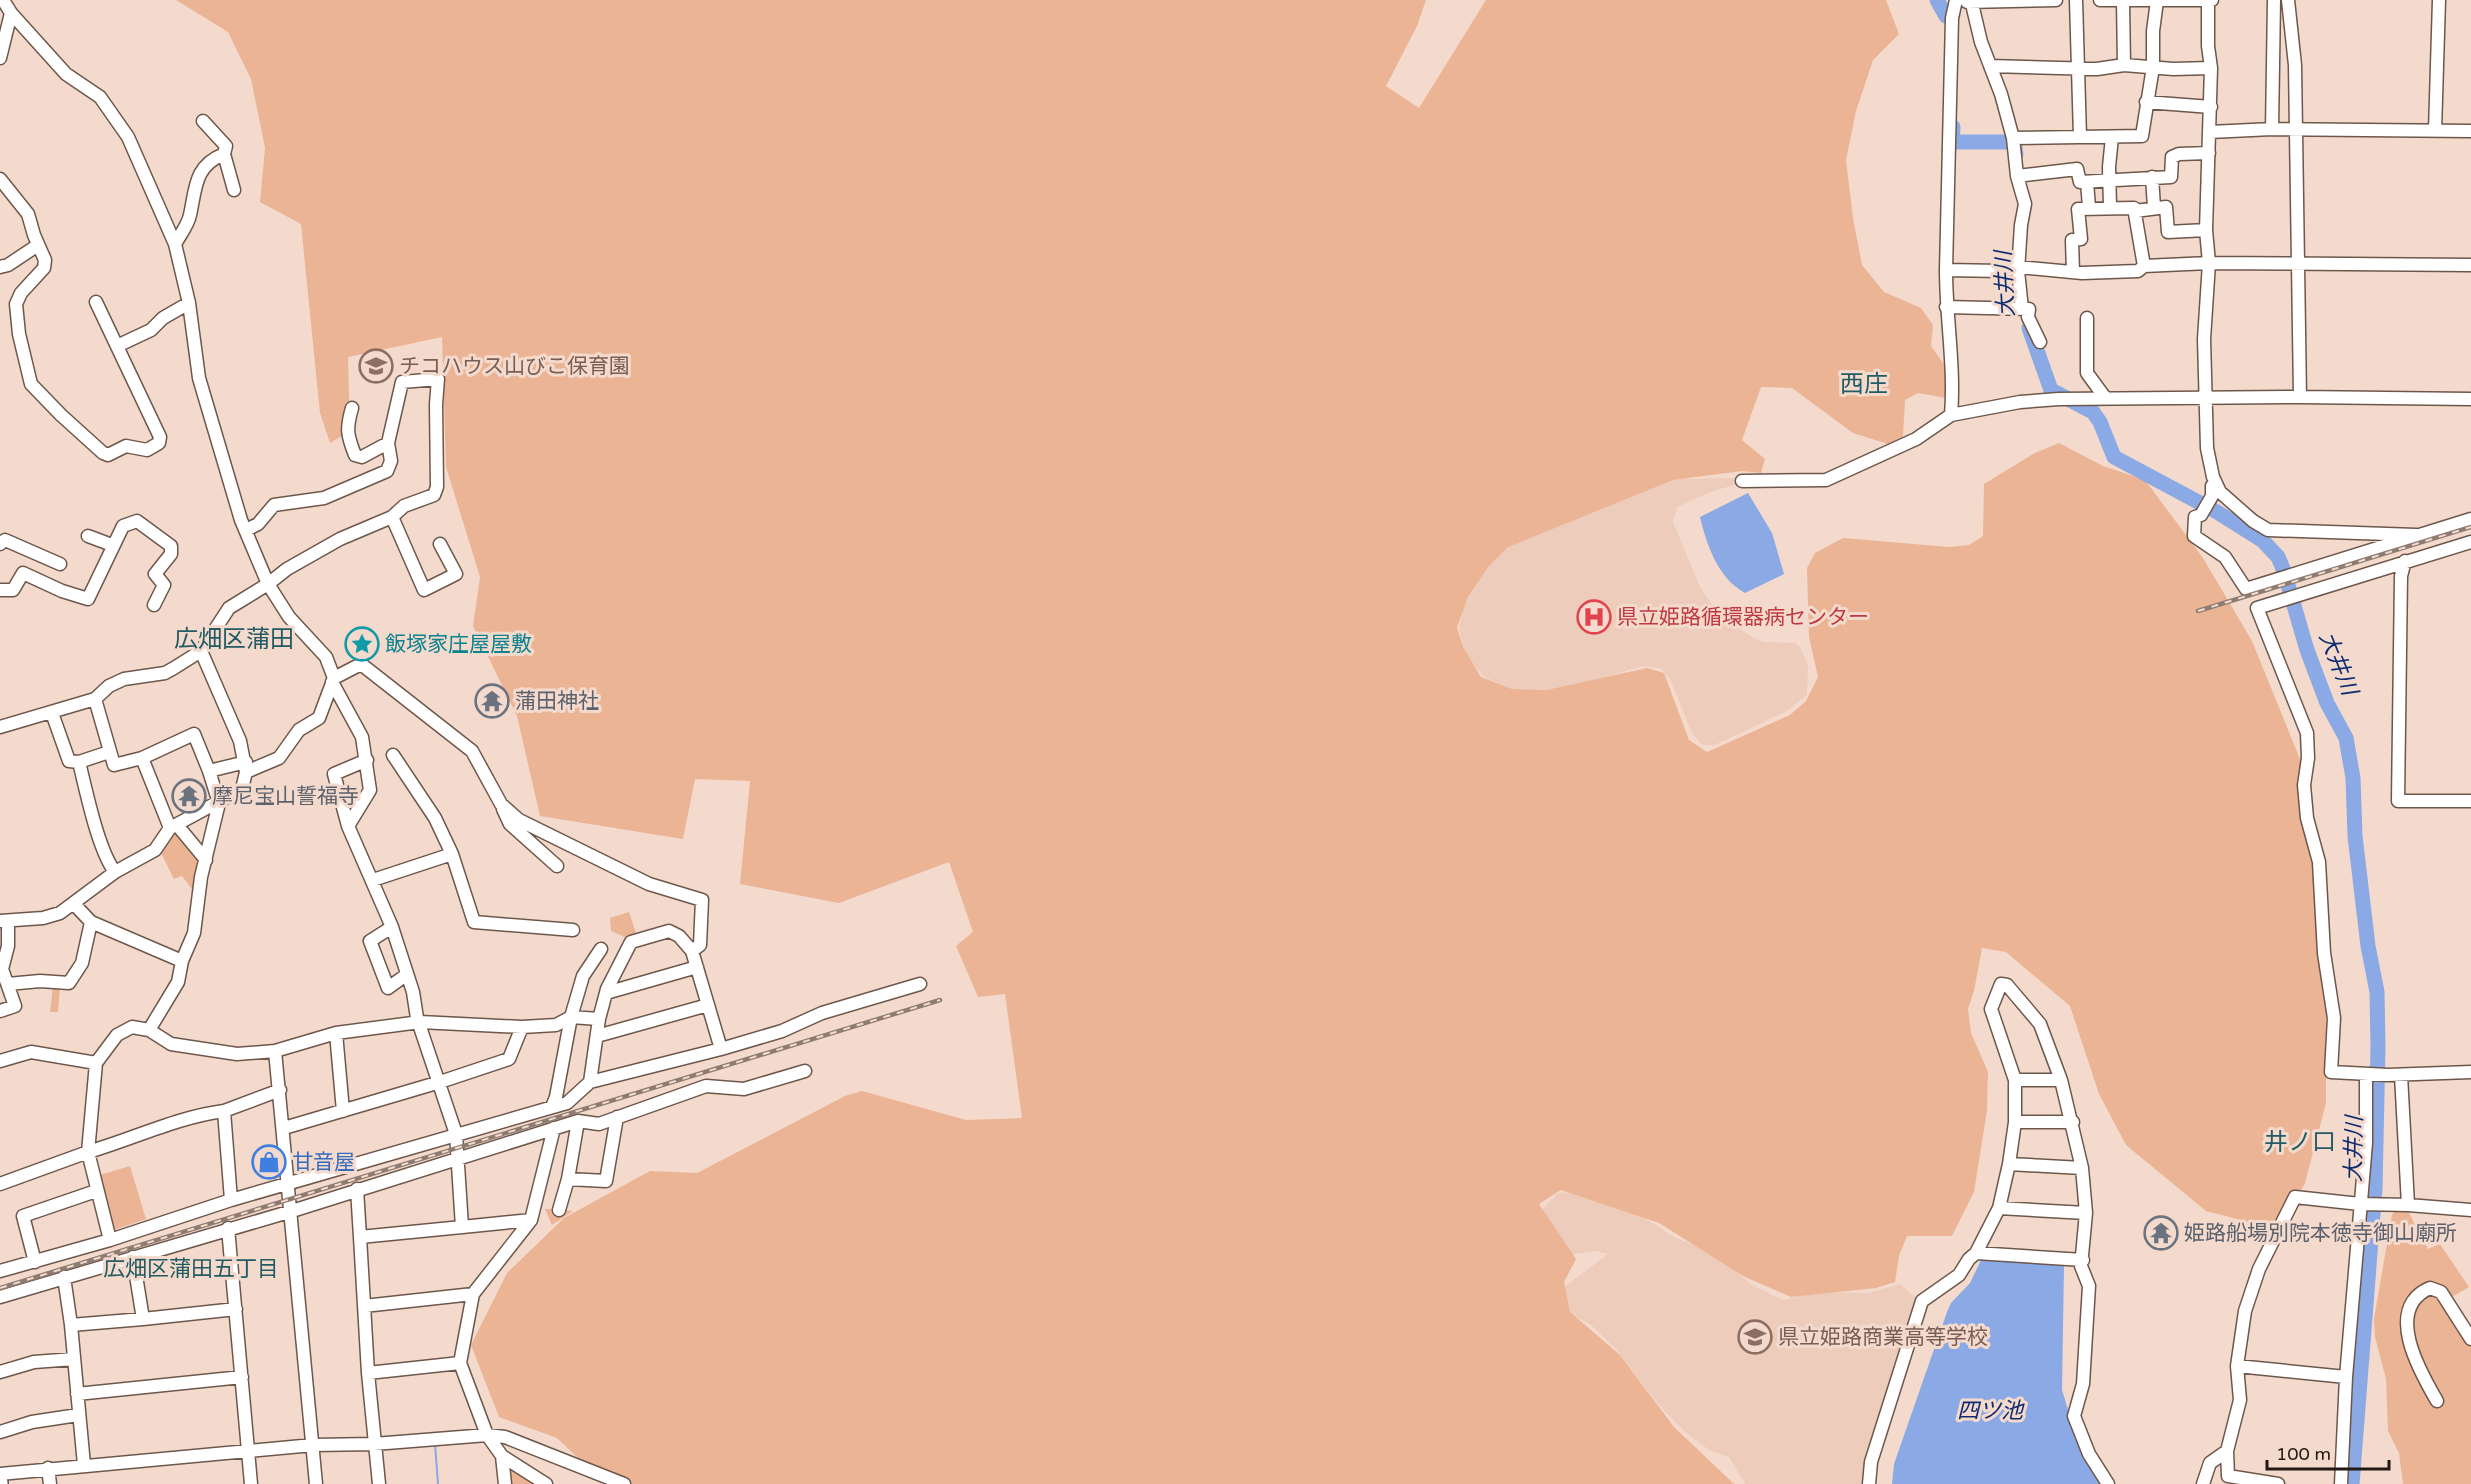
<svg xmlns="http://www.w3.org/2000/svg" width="2471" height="1484" font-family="'Varela Round','Noto Sans JP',sans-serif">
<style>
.built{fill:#edccbb}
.green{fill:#ebb495}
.water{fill:#8aa9e5}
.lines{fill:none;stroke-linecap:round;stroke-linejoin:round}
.stream{stroke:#8aa9e5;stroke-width:2}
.river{stroke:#8aa9e5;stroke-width:15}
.minor-casing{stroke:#6d574b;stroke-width:15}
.major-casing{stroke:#6d574b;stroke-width:18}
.minor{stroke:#fff;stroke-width:12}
.major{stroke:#fff;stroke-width:15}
.rail-casing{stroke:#8e7c73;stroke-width:4.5}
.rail{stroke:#f4dacc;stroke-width:2;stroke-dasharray:7;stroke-linecap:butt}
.labels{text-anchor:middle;stroke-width:6;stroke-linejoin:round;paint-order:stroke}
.education-label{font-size:21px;fill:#785e54;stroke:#f4dacc;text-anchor:start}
.health-label{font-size:21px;fill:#be3a42;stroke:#f4dacc;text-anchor:start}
.culture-label{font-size:21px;fill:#0d838f;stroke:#f4dacc;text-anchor:start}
.worship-label{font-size:21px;fill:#5b616d;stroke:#f4dacc;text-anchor:start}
.shop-label{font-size:21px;fill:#366cbe;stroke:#f4dacc;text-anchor:start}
.water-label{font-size:22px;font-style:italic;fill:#0f2c71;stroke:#f4dacc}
.neighbourhood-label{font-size:22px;fill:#225b63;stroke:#f4dacc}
.quarter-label{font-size:24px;fill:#225b63;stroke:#f4dacc}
</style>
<rect width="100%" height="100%" fill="#f4dacc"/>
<path class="built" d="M 1741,478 L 1742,483 L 1713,491 L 1677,507 L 1673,522 L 1700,587 L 1714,608 L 1747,634 L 1763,642 L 1795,643 L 1800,647 L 1808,665 L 1807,695 L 1785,712 L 1715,745 L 1702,745 L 1692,733 L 1670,679 L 1660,668 L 1643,666 L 1561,690 L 1510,689 L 1485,677 L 1465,656 L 1459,627 L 1464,606 L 1484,570 L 1508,546 L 1674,479 Z
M 1572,1192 L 1628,1208 L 1676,1238 L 1718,1254 L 1750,1284 L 1783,1300 L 1818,1292 L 1870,1293 L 1900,1284 L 1917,1299 L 1864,1484 L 1745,1484 L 1729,1457 L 1709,1450 L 1685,1432 L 1658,1404 L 1616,1349 L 1591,1325 L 1565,1311 L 1563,1288 L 1608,1254 L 1597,1251 L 1567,1255 L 1540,1212 L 1558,1193 Z"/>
<path class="green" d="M 176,0 L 1426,0 L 1417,26 L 1386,86 L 1419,108 L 1486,0 L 1886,0 L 1899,34 L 1873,60 L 1856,111 L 1846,160 L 1853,218 L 1862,265 L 1884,292 L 1921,308 L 1933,325 L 1931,346 L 1945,366 L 1946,398 L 1918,393 L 1905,400 L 1903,436 L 1888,444 L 1853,433 L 1792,388 L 1761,387 L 1742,440 L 1765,459 L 1761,473 L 1742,471 L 1673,480 L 1508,547 L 1488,567 L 1468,597 L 1457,627 L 1463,647 L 1481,677 L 1512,689 L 1547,690 L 1647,668 L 1664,673 L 1689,740 L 1707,752 L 1790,715 L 1806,701 L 1818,677 L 1809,637 L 1807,568 L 1815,553 L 1843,538 L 1949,547 L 1969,545 L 1983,536 L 1984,484 L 2035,453 L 2059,443 L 2103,466 L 2145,480 L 2203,558 L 2252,641 L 2304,769 L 2326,892 L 2326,1103 L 2305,1183 L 2278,1233 L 2245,1221 L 2206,1211 L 2126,1145 L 2099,1094 L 2070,1006 L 2006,952 L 1982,948 L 1974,991 L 1968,1009 L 1971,1033 L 1988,1072 L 1987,1110 L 1974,1192 L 1952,1236 L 1907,1236 L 1899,1256 L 1895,1282 L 1876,1288 L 1791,1297 L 1743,1276 L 1659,1223 L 1561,1190 L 1539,1204 L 1576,1259 L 1564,1282 L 1570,1312 L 1620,1355 L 1674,1427 L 1734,1484 L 605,1484 L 557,1438 L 499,1417 L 471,1345 L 507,1273 L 564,1218 L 650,1171 L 697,1173 L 845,1096 L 862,1091 L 966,1120 L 1022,1118 L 1005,994 L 978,997 L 956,946 L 973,932 L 949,862 L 839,903 L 740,884 L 750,781 L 695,779 L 683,839 L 540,816 L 517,716 L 473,626 L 480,577 L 446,467 L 442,337 L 348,357 L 350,431 L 330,443 L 320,413 L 301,224 L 260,202 L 265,148 L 251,79 L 228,32 Z
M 177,829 L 202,861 L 195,893 L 182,876 L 174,879 L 160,851 Z
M 629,912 L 637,936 L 629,939 L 611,931 L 610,918 Z
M 53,986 L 60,986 L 58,1012 L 50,1012 Z
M 130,1166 L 146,1219 L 114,1230 L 96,1176 Z
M 2406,1207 L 2428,1249 L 2440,1244 L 2469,1287 L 2445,1301 L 2471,1344 L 2471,1484 L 2403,1484 L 2399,1453 L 2388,1431 L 2386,1379 L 2375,1337 L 2374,1319 L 2392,1215 L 2396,1210 Z
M 545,1209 L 573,1211 L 552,1225 Z
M 507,1464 L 539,1484 L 509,1484 Z"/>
<path class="water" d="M 1748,493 L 1772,533 L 1784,574 L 1745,593 C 1718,578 1707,546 1700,517 Z
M 1981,1260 L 2059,1264 L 2064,1266 L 2062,1390 L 2083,1458 L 2101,1484 L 1892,1484 L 1894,1464 L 1947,1312 L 1951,1303 L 1970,1283 Z"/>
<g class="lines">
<path class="stream" d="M 435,1444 L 438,1484"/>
<path class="river" d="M 1937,0 L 1946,16
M 1953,127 L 1952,142 L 2014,142 L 2016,154
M 2029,328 L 2051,390 L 2093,412 L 2100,422 L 2114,457 L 2217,512 L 2263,541 L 2278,557 L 2284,571 L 2307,650 L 2327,703 L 2346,738 L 2353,778 L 2355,836 L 2368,946 L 2377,992 L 2378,1046 L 2375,1189 L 2352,1484"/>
<defs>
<path id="minor" d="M 3,0 L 11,13 L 66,74 L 100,97 L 128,137 L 175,244 L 189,303 L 199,378 L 241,520 L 268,584 L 289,617 L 326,657 L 334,678 L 319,718 L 299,730 L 279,758 L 246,772
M 2076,0 L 2080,137
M 2100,0 L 2212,0
M 2208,0 L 2208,46 L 2211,68 L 2206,230 L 2209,263 L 2204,339 L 2207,448 L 2213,477 L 2220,492 L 2253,521 L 2268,530 L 2416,535
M 2288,0 L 2295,65 L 2300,397
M 2123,1 L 2124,65
M 1967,2 L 2056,0
M 1972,4 L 1981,42 L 2001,94 L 2013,138 L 2017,176 L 2025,204 L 2021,225 L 2018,271 L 2022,309
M 0,58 L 11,13
M 1990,66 L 2097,69 L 2124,65 L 2173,69 L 2211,68
M 2146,102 L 2211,107
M 203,121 L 226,146 L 224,154
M 2272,129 L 2274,0
M 2435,131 L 2439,0
M 2210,132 L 2272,129 L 2471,131
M 2013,138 L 2142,136 L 2153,67 L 2153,31 L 2157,1
M 2017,176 L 2077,169 L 2080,182 L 2171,177 L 2172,157 L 2179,154 L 2209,153
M 2152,177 L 2154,207
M 0,179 L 28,214 L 34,235 L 45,260 L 44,268 L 21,293 L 16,304 L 19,334 L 31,384 L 61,415 L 103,453 L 108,455 L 126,446 L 147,450 L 159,443 L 160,437 L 96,302
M 2087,182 L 2089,207
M 2110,207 L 2109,167 L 2112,137
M 2135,211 L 2166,207 L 2168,232 L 2206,230
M 175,244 C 180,235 188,225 190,215 C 196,188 194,166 224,154 L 234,190
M 0,267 L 8,265 L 38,245
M 1946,270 L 2001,271 L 2019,267 L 2082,273 L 2138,271 L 2144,266 L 2209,263 L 2471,265
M 2073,272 L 2072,240 L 2081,239 L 2078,209 L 2134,208 L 2144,266
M 1946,307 L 2029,309 L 2028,317 L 2040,342
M 2087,318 L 2087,373 L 2106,399
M 117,346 L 151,330 L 163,318 L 189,303
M 352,408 C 346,429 347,435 355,455 L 362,457 L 388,443
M 1951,415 C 1955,367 1946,319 1946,270 L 1952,18 L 1956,0
M 1742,481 L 1826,480 L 1916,439 L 1951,415 L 2020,402 L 2059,399 L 2300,397 L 2471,399
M 2216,484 L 2212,486 L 2212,496 L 2201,515 L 2195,517 L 2194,536 L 2225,557 L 2246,589 L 2471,519
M 246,530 L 258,524 L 274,505 L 324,498 L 387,471 L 391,461 L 388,443 L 402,382 L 438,379 L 436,404 L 437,487 L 434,495 L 404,506 L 392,517
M 88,536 L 112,545
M 2471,542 L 2257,608 L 2307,733 L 2308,758 L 2304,785 L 2307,818 L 2319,862 L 2324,953 L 2334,1018 L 2331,1072 L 2388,1075 L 2471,1072
M 0,544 L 5,540 L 60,564
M 2405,561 L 2401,576 L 2398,801 L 2471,801
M 0,590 L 13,590 L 23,573 L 62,591 L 88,599 L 123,526 L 137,521 L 171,546 L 171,554 L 155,574 L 164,585 L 154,605
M 334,678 L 361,664 L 472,751 L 501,804 L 519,820 L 649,884 L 702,900 L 700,945 L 692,951
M 332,682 L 362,737 L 370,790 L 348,826 L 392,927 L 413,992 L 417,1018 L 456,1134 L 462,1227 L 360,1237 L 368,1373 L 379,1484
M 95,699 L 114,765 L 142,758
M 52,713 L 69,761 L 79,762 L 109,752
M 0,727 L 95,699 L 109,686 L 124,679 L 165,673 L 174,668 L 201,651 L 229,608 L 268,584 L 287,569 L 340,539 L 392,517 L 424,590 L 456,574 L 440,544
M 393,755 L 435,818 L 452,854
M 79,762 C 86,790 98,850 115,872
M 503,809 L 510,824 L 557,866
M 177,825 L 206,860
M 348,826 L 334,774 L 367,760
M 170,828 L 142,758 L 194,734 L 209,771
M 373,880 L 452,854 L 474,922 L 573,930
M 74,904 L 91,922 L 182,961
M 0,921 L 43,918 L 60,913 L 115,872 L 155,850 L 170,828 L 242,789 L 246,772 L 240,741 L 201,651
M 392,927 L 370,941 L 388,988 L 406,975
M 8,984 L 40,981 L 69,983 L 82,963 L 91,922
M 606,993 L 697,967
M 0,1011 L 15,1006 L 2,969 L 8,946 L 8,921
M 149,1030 L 178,982 L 182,961 L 194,933 L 201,877 L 219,803 L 209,771 L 246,762
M 336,1033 L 343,1111
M 597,1036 L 708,1005
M 275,1051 L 316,1484
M 0,1061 L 31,1052 L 96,1063 L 117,1035 L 132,1027 L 149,1030 L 171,1044 L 237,1054 L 275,1051 L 336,1033 L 420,1022 L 522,1027 L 556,1025 L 571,1017 L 599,1019
M 2401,1075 L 2408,1205
M 2015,1080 L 2061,1080
M 590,1082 L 599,1019 L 607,989 L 631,942 L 669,931 L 679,936 L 692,951 L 721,1049
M 552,1107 L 556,1097 L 571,1017 L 583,976 L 601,949
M 578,1121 L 568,1179 L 606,1181 L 617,1117
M 2015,1122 L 2073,1122
M 284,1128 L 440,1082 L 509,1059 L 522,1027
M 2009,1164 L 2082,1168
M 0,1184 L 88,1152 L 96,1063
M 357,1189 L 360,1237
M 231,1200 L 224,1111 L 280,1090
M 1999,1208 L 2086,1213
M 559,1210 L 568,1179
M 462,1227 L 531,1220 L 554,1128
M 228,1228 L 251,1484
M 110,1240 L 88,1152 C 133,1139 177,1117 224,1111
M 1976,1253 L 2083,1260
M 133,1257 L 143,1319 L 236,1309
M 35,1262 L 23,1216 L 96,1191
M 0,1271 L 110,1240 L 231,1200 L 567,1103 L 590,1082 L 721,1049 L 782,1031 L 822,1013 L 920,984
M 64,1277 L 71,1325 L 84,1465
M 0,1297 L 292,1211 L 578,1121 L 599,1124 L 706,1086 L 744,1089 L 805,1071
M 364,1306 L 473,1294 L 531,1220
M 71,1325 L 143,1319
M 460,1363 L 487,1435 L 502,1456 L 505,1484
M 2237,1366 L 2346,1377
M 0,1372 L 34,1362 L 74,1359
M 368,1373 L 460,1363 L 473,1294
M 77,1394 L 242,1377
M 2437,1401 C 2420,1372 2383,1308 2430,1288 L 2441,1292 L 2471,1339
M 0,1432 L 32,1422 L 78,1415
M 2227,1451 L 2228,1476 L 2278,1484
M 502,1456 L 546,1484
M 48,1468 L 50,1484
M 0,1474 L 313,1445 L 374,1444 L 487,1435 L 505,1437 L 624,1484
M 1869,1484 L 1871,1462 L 1922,1301 L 1959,1275 L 1969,1259 L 1976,1253 L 1999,1208 L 2009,1164 L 2015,1122 L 2015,1080 L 1991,1009 L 2001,984 L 2007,985 L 2040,1024 L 2061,1080 L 2082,1168 L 2086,1213 L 2081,1266 L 2089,1286 L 2083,1384 L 2074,1416 L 2089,1454 L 2108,1484
M 2203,1484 L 2210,1463 L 2227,1451 L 2240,1400 L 2237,1366 L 2245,1311 L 2259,1269 L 2295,1197 L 2360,1204 L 2408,1205 L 2471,1210
M 2341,1484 L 2346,1377 L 2366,1143 L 2366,1074"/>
<path id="major" d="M 0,1482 L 0,1484"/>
</defs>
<use href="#minor" class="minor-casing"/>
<use href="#major" class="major-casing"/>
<use href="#minor" class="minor"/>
<use href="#major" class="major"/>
<defs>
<path id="rail" d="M 2198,611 L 2471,527
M 0,1288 L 940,1000"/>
</defs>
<use href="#rail" class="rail-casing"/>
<use href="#rail" class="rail"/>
</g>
<defs>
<symbol id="school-ring" viewBox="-11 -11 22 22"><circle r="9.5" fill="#f4dacc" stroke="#8d6e63" stroke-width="1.5"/><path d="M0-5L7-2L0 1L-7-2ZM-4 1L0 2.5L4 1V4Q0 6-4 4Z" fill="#8d6e63"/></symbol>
<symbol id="hospital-ring" viewBox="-11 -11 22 22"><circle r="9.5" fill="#f4dacc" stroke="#e0444e" stroke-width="1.5"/><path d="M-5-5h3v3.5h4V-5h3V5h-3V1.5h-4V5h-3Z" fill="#e0444e"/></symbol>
<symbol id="sight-ring" viewBox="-11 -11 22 22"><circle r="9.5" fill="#f4dacc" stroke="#0f9aa8" stroke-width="1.5"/><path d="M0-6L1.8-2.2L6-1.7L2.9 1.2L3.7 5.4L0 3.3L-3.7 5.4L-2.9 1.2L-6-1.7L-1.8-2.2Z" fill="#0f9aa8"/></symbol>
<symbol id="temple-ring" viewBox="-11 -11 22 22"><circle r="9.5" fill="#f4dacc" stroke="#6b7280" stroke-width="1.5"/><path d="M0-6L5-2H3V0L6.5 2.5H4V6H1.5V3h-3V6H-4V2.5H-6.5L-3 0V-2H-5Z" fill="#6b7280"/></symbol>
<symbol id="shop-ring" viewBox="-11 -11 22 22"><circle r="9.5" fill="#f4dacc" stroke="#3f7fe0" stroke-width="1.5"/><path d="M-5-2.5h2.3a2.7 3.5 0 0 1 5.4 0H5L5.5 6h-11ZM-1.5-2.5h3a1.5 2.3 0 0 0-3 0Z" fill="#3f7fe0"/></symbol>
</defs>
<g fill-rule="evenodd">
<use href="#school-ring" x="357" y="347" width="38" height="38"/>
<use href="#hospital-ring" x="1575" y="598" width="38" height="38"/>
<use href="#sight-ring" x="343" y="625" width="38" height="38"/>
<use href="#temple-ring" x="473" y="682" width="38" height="38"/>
<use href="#temple-ring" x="170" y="777" width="38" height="38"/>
<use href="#shop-ring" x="250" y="1143" width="38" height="38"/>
<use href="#temple-ring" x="2142" y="1214" width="38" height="38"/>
<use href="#school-ring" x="1736" y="1318" width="38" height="38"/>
</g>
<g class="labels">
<g class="education-label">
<text x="399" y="373">チコハウス山びこ保育園</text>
<text x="1778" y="1344">県立姫路商業高等学校</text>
</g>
<g class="health-label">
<text x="1617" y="624">県立姫路循環器病センター</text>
</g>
<g class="culture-label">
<text x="385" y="651">飯塚家庄屋屋敷</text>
</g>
<g class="worship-label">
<text x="515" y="708">蒲田神社</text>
<text x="212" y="803">摩尼宝山誓福寺</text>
<text x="2184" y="1240">姫路船場別院本徳寺御山廟所</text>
</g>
<g class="shop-label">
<text x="292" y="1169">甘音屋</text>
</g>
<g class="water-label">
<text transform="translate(2004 284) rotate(-93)" y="8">大井川</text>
<text transform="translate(2339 663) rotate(68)" y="8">大井川</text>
<text transform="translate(2353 1149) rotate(-89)" y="8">大井川</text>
<text x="1990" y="1418">四ツ池</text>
</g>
<g class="neighbourhood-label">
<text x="191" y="1276">広畑区蒲田五丁目</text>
</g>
<g class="quarter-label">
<text x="1864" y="392">西庄</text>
<text x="234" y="647">広畑区蒲田</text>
<text x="2300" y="1150">井ノ口</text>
</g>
</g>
<path d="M2267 1460v9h122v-9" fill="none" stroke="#221914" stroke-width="3"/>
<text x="2276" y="1460" font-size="18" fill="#221914" stroke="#f4dacc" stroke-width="4.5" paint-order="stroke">100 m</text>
</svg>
